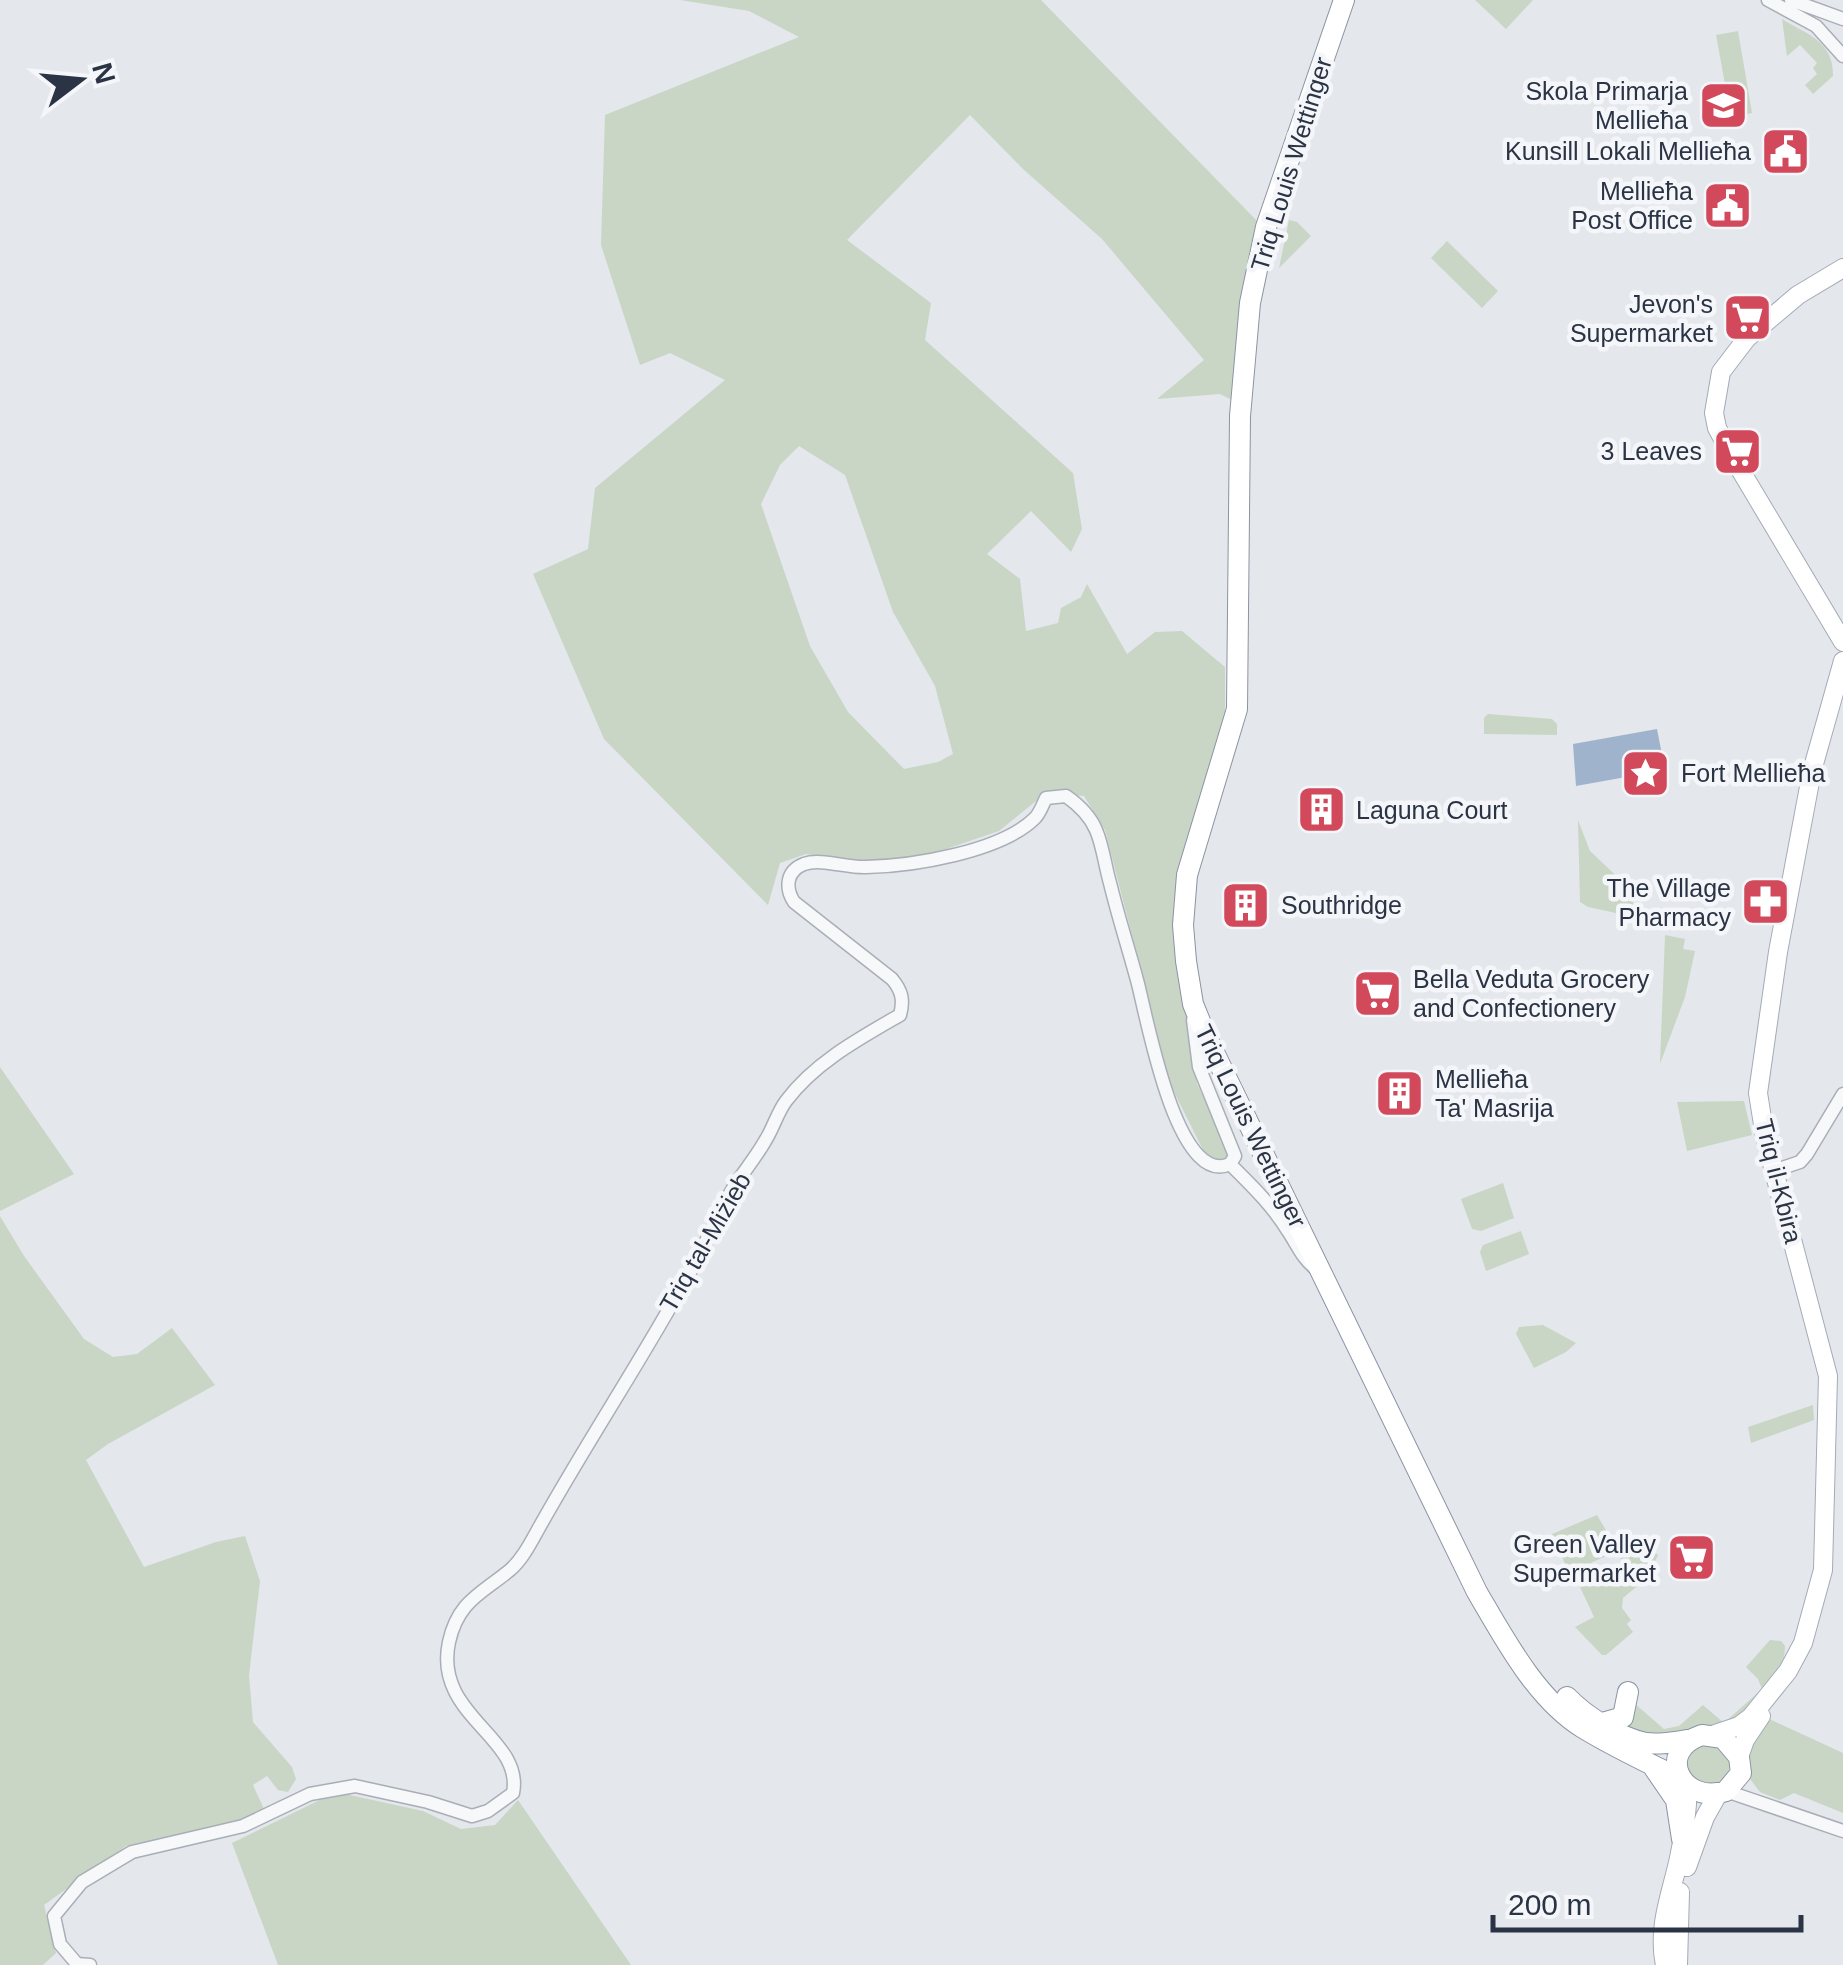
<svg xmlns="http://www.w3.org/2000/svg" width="1843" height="1965" font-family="Arial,sans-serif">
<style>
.green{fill:#c9d6c5;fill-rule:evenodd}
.water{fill:#9fb4cc}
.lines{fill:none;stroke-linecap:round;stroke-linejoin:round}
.minor-casing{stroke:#a9aeb7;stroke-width:15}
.major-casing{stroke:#a3abb8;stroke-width:20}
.highway-casing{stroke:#8b94a3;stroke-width:22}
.minor{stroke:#f7f8fa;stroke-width:12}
.major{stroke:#fff;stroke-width:18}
.highway{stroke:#fff;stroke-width:20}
.labels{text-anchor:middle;stroke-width:9;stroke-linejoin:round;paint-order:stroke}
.poi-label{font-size:25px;fill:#2b3445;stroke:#f4f6f9;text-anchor:end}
.street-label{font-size:25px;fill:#2b3445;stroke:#f4f6f9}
</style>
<rect width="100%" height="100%" fill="#e4e7ec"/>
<path class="green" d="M 680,0 L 1041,0 L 1261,225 L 1234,401 L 1220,394 L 1157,399 L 1204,360 L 1102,239 L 1023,169 L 970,115 L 847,240 L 931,303 L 925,340 L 1073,473 L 1082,529 L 1071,552 L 1031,511 L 987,554 L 1020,579 L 1026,631 L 1058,623 L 1061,608 L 1081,597 L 1087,584 L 1127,654 L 1155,632 L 1182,631 L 1225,667 L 1225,725 L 1180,958 L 1197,1084 L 1231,1156 L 1223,1165 L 1208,1160 L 1170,1084 L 1105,830 L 1084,796 L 1046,793 L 999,831 L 914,860 L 862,861 L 806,854 L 780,863 L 768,905 L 604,739 L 533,574 L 588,549 L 595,488 L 725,380 L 670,353 L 640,365 L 601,245 L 605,115 L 799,37 L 749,11 ZM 799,446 L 845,475 L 893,612 L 935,686 L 953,754 L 938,762 L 904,769 L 848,712 L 810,646 L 761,504 L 780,465 Z
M 1475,0 L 1533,0 L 1506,29 Z
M 1782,19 C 1806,34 1834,41 1833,76 L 1813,94 L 1805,85 L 1817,74 L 1813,68 L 1817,63 L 1800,45 L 1787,56 Z
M 1738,31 L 1752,113 L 1731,117 L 1716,35 Z
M 1289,220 L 1297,222 L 1311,236 L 1279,268 Z
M 1447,241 L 1498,291 L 1482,308 L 1431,258 Z
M 1488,714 L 1552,719 L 1557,724 L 1557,735 L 1484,734 L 1484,718 Z
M 1578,820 L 1590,851 L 1627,886 L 1639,918 L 1588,907 L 1580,902 Z
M 1665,935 L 1685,939 L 1683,949 L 1695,951 L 1685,997 L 1660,1064 Z
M 0,1067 L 74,1174 L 0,1211 Z
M 1744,1101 L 1752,1135 L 1687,1151 L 1677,1102 Z
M 1503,1183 L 1514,1218 L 1481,1231 L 1472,1229 L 1461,1199 Z
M 0,1216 L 24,1256 L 84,1339 L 113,1357 L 137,1354 L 172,1328 L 215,1385 L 108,1444 L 86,1460 L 144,1567 L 216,1542 L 245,1536 L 260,1581 L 249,1675 L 253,1722 L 292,1767 L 296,1779 L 288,1792 L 278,1790 L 267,1776 L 253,1785 L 264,1809 L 243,1820 L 126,1846 L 44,1905 L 56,1953 L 43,1965 L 0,1965 Z
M 1521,1231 L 1529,1254 L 1486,1271 L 1480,1252 L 1483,1245 Z
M 1543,1325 L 1576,1343 L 1566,1352 L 1534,1368 L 1516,1334 L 1519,1327 Z
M 1813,1405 L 1814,1420 L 1751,1443 L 1748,1427 Z
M 1597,1515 L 1610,1537 L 1606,1556 L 1569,1573 L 1552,1534 Z
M 1628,1535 L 1658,1555 L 1648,1577 L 1623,1598 L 1622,1608 L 1631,1620 L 1627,1624 L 1633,1632 L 1606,1655 L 1602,1655 L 1575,1627 L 1594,1617 L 1580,1587 L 1618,1569 Z
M 1770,1640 L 1781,1641 L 1785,1646 C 1785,1673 1765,1704 1743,1719 C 1717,1737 1647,1743 1620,1728 L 1630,1717 L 1634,1703 L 1664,1729 L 1679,1726 L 1703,1705 L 1724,1723 L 1762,1689 L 1758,1679 L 1746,1667 Z
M 1765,1717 L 1843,1753 L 1843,1813 L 1794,1793 L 1780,1800 L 1760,1792 L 1747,1775 L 1750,1737 Z
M1688 1764a21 21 0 1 1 42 0a21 21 0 1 1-42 0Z
M 336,1792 L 423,1811 L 461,1829 L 495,1825 L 518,1800 L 631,1965 L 278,1965 L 232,1843 Z"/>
<path class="water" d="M 1657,729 L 1665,770 L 1576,786 L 1573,744 Z"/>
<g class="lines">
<defs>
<path id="minor" d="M 1768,0 L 1816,26 L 1843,56
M 1791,0 L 1843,19
M 1193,1020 L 1199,1067 L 1235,1156 L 1230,1164
M 1230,1164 C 1251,1185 1272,1205 1288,1231 C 1298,1246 1302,1258 1316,1269
M 1776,1170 L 1800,1162 L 1807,1154 L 1843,1094
M 1726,1791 L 1843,1831
M 90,1965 L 77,1964 L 60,1944 L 54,1916 L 82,1882 L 132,1852 L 243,1826 L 310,1794 L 355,1786 L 428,1802 L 472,1816 L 488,1811 L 513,1793 C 524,1737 433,1716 449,1642 C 458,1601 481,1594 510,1570 C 523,1559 532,1540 540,1526 C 588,1440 643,1358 690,1272 C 706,1244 718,1213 735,1185 C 745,1170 756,1157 765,1141 C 773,1129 777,1113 786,1101 C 814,1063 860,1038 900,1015 C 904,1000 902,991 892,979 L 794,902 C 785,888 786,871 804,864 C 821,858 847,868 866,867 C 912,866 1001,852 1035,818 C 1040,813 1043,804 1046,798 L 1066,796 C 1079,805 1090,816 1096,830 C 1103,846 1105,866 1110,883 C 1118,916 1128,947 1137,980 C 1146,1012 1176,1189 1230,1164"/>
<path id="major" d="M 1843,268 L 1798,295 L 1747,338 L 1721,372 L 1714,413 L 1717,428 L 1735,461 L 1843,642
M 1712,1735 L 1739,1726 L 1751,1717 L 1788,1671 L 1803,1643 L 1823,1570 L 1828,1376 L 1765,1137 L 1758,1093 L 1778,952 L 1812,771 L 1843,661
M 1739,1757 L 1745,1740 L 1761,1716
M 1687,1867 L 1705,1817 L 1718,1794
M 1665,1965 C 1657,1927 1671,1895 1679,1858 C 1684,1835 1687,1811 1688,1788
M 1678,1965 L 1680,1892"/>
<path id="highway" d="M 1344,0 L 1266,227 L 1250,303 L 1240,416 L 1237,709 L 1187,875 L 1183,925 L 1186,961 L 1193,1004 L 1206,1036 L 1477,1592 C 1504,1638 1536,1699 1583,1728 C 1614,1747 1648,1763 1681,1779
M 1567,1697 C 1585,1716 1620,1738 1646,1743 C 1660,1745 1674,1742 1688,1740
M 1602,1723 L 1623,1717 L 1628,1692
M 1702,1735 L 1723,1738 L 1739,1757 L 1741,1773 L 1726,1791 C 1682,1806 1654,1751 1702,1735 Z
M 1654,1768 L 1676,1800 L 1682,1839"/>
</defs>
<use href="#minor" class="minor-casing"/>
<use href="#major" class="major-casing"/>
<use href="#highway" class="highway-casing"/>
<use href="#minor" class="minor"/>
<use href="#major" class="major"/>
<use href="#highway" class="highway"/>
</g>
<defs>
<symbol id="school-square" viewBox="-11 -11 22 22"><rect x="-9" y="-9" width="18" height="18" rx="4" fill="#d1495b" stroke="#f4f6f9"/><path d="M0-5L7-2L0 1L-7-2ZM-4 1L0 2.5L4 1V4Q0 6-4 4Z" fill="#fff"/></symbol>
<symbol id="civic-square" viewBox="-11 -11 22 22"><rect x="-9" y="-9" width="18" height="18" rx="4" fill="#d1495b" stroke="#f4f6f9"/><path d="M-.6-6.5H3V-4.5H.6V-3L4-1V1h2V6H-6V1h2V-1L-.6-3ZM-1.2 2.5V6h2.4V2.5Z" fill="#fff"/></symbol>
<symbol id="supermarket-square" viewBox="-11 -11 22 22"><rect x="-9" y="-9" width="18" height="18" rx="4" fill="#d1495b" stroke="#f4f6f9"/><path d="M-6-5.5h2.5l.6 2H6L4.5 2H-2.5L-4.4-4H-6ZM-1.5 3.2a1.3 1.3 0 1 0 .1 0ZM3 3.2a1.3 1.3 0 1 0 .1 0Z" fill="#fff"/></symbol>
<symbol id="sight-square" viewBox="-11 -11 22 22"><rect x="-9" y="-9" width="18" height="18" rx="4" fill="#d1495b" stroke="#f4f6f9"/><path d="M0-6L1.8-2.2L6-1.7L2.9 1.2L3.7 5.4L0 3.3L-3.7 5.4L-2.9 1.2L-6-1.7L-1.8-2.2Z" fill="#fff"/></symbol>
<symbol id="building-square" viewBox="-11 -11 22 22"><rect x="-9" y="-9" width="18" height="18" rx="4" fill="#d1495b" stroke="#f4f6f9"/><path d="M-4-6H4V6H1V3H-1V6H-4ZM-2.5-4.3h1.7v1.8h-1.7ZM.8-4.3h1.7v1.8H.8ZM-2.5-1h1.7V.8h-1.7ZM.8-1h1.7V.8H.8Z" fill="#fff"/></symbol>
<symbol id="pharmacy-square" viewBox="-11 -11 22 22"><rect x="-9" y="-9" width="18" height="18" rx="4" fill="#d1495b" stroke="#f4f6f9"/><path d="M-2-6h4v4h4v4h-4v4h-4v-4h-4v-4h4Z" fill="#fff"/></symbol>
</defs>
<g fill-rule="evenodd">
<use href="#school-square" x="1696" y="78" width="55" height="55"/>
<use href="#civic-square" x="1758" y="124" width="55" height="55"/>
<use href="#civic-square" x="1700" y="178" width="55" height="55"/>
<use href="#supermarket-square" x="1720" y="290" width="55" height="55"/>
<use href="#supermarket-square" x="1710" y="424" width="55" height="55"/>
<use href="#sight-square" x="1618" y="746" width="55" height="55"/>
<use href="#building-square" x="1294" y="782" width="55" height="55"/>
<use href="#pharmacy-square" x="1738" y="874" width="55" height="55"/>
<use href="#building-square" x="1218" y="878" width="55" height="55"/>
<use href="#supermarket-square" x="1350" y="966" width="55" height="55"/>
<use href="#building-square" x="1372" y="1066" width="55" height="55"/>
<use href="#supermarket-square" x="1664" y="1530" width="55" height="55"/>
</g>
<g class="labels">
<g class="poi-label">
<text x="1688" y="100">Skola Primarja<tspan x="1688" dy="29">Mellieħa</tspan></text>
<text x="1751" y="160">Kunsill Lokali Mellieħa</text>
<text x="1693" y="200">Mellieħa<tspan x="1693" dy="29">Post Office</tspan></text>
<text x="1713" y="313">Jevon's<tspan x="1713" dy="29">Supermarket</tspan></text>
<text x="1702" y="460">3 Leaves</text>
<text x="1681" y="782" text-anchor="start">Fort Mellieħa</text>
<text x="1356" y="819" text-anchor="start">Laguna Court</text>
<text x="1731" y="897">The Village<tspan x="1731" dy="29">Pharmacy</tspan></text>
<text x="1281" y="914" text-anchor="start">Southridge</text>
<text x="1413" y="988" text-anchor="start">Bella Veduta Grocery<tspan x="1413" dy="29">and Confectionery</tspan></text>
<text x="1435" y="1088" text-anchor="start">Mellieħa<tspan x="1435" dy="29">Ta' Masrija</tspan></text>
<text x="1656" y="1553">Green Valley<tspan x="1656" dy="29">Supermarket</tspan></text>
</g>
<g class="street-label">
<text transform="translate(1291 164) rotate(-73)" y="9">Triq Louis Wettinger</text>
<text transform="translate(1251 1126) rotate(64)" y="9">Triq Louis Wettinger</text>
<text transform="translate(1779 1181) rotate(76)" y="9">Triq il-Kbira</text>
<text transform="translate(705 1242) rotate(-60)" y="9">Triq tal-Miżieb</text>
</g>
</g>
<g transform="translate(80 80) rotate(74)" stroke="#f4f6f9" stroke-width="8" paint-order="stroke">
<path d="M0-8L18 38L0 25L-18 38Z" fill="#2b3445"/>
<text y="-15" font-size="28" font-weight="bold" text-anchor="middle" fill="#2b3445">N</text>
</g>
<path d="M1493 1915v15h308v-15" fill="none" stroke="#2b3445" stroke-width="5"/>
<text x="1508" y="1915" font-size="30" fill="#2b3445" stroke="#f4f6f9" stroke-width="8" paint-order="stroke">200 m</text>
</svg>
